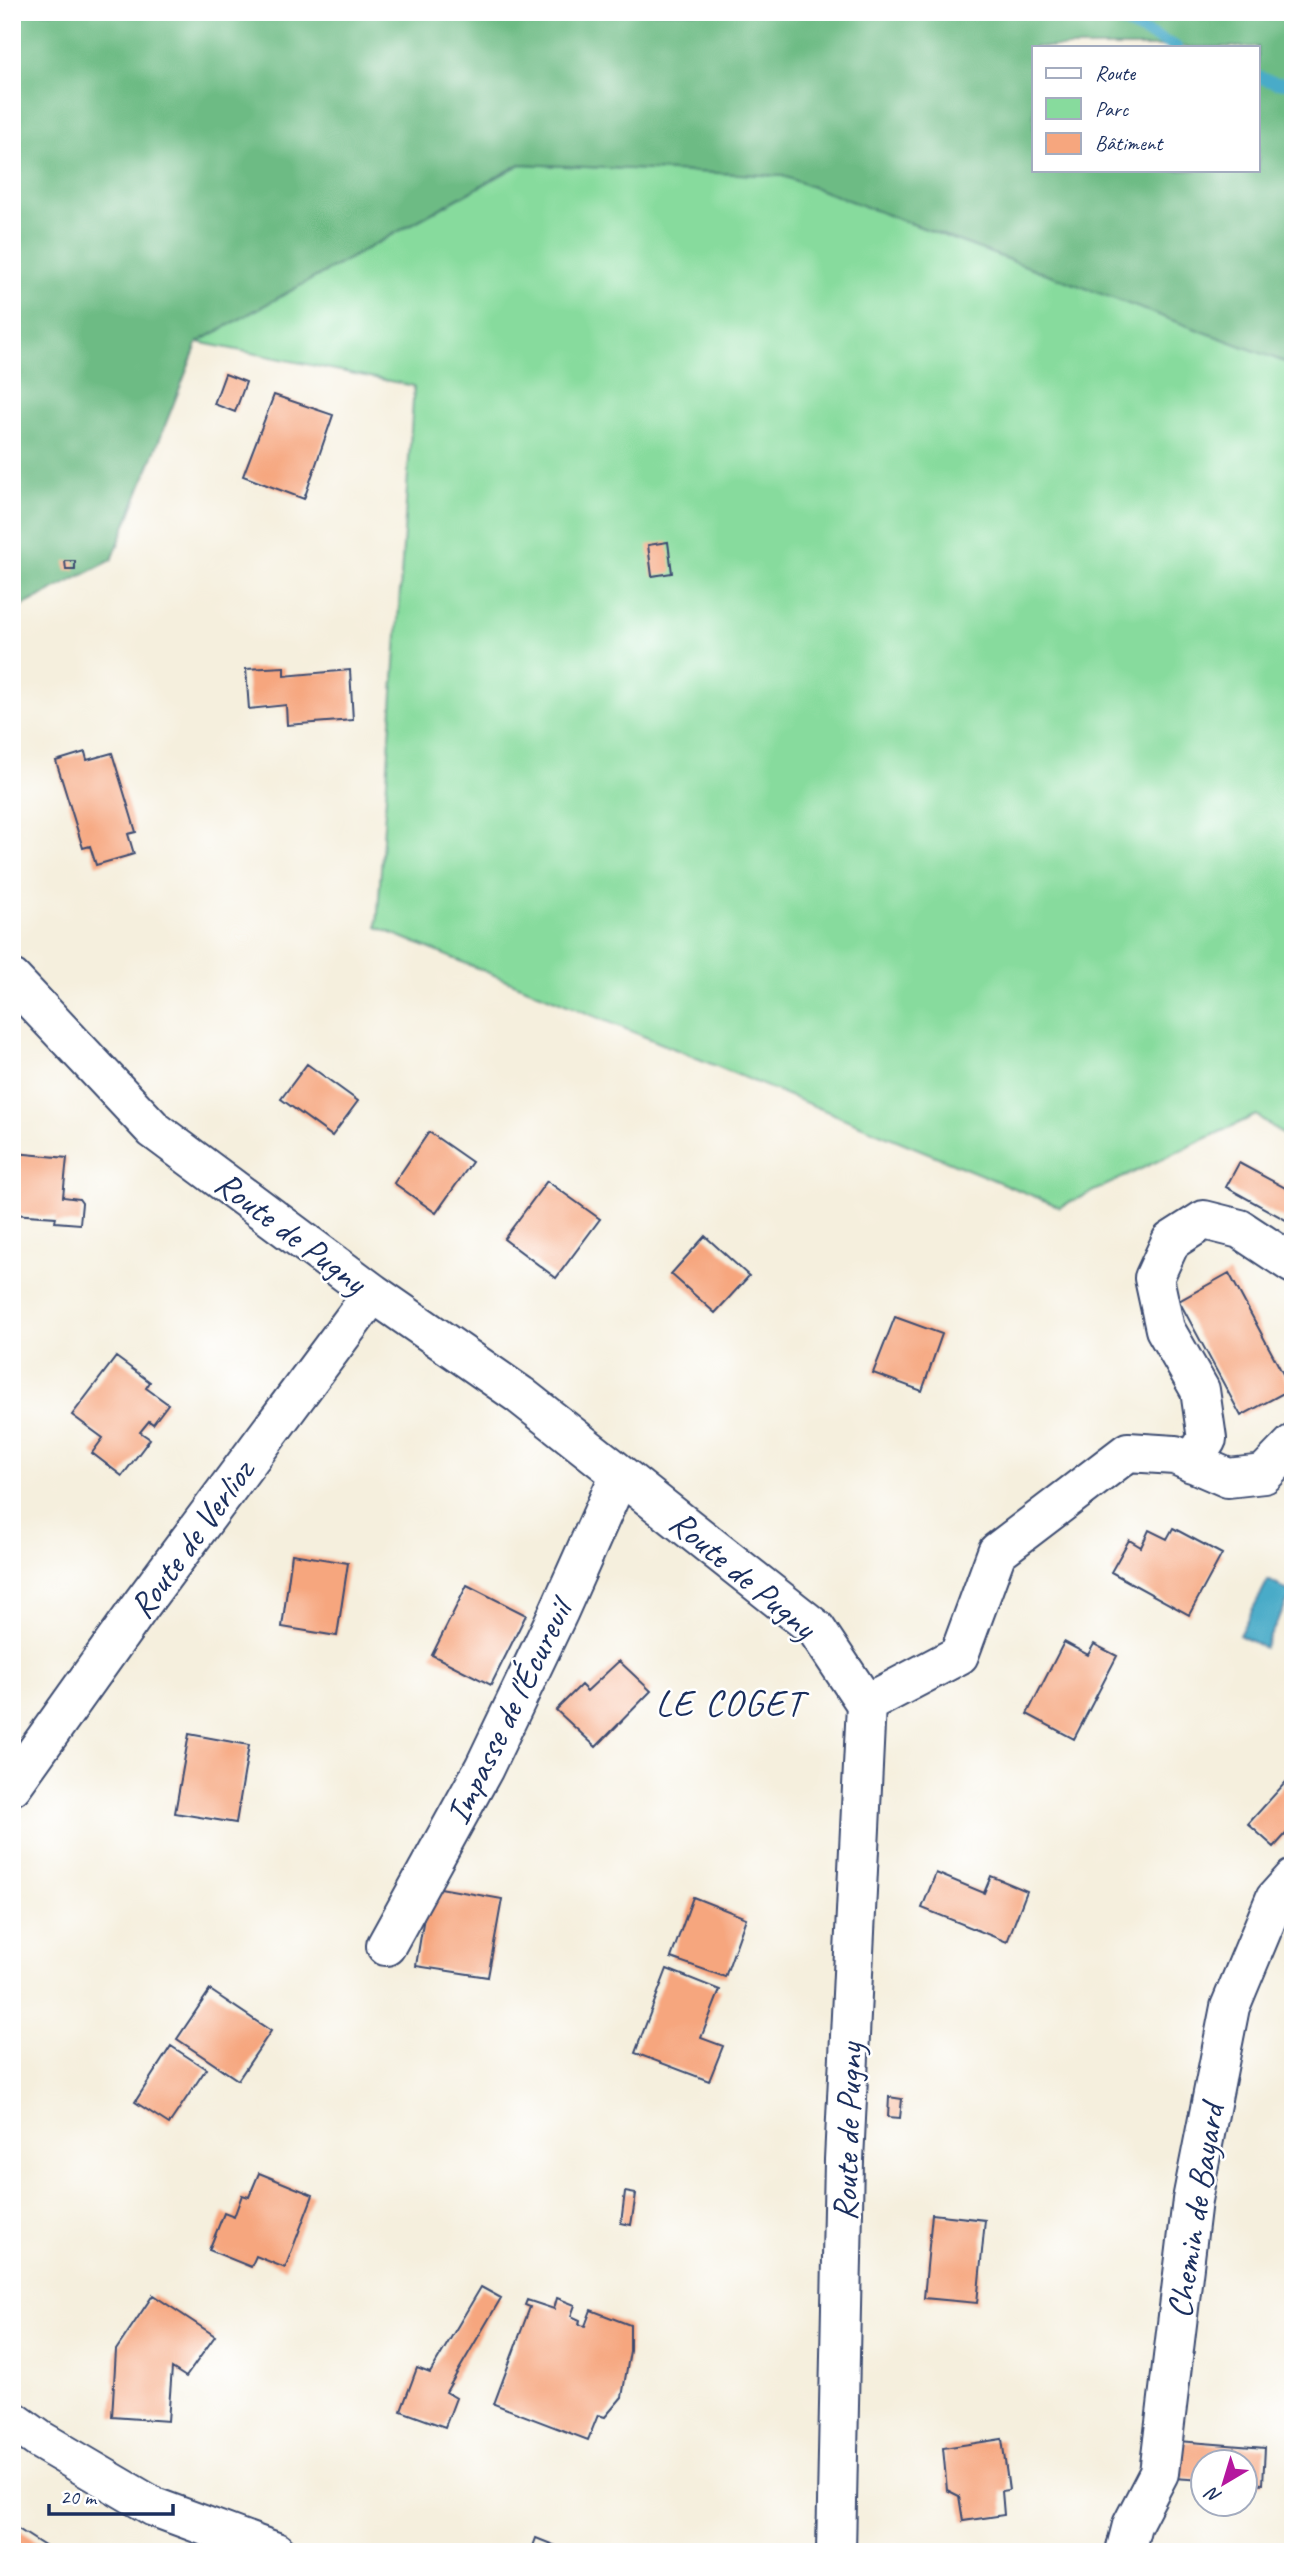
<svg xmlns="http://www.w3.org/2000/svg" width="1305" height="2564" font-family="Caveat,sans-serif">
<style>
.green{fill:#87db9d;stroke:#51857e;stroke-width:2}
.forest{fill:#6dbb84;stroke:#447571;stroke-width:2;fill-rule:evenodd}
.water{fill:#49abc8;stroke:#326d93;stroke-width:2}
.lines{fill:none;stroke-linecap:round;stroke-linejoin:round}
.stream{stroke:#49abc8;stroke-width:12}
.building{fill:#f6a67e}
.minor-casing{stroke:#3c4c71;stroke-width:42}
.minor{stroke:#fff;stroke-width:38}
.labels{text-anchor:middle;stroke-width:5;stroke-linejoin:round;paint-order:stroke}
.street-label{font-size:35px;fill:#1b2f5e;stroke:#fff}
.neighbourhood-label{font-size:37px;letter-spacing:2px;fill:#1b2f5e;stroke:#fff}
</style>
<rect width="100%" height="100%" fill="#fff"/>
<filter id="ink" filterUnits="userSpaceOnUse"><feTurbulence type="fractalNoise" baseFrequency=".0143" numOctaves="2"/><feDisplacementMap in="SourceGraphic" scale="14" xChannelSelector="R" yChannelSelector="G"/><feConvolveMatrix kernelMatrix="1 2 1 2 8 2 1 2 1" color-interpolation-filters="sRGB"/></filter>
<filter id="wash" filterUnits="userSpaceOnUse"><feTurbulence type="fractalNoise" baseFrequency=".00686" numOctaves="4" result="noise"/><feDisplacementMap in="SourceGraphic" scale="28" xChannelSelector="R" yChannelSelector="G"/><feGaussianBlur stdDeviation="1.57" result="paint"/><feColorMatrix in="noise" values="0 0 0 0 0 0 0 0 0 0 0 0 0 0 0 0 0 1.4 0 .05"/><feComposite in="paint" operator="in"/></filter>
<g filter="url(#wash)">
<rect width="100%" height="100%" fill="#f5efdd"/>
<path class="green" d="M 521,164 L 783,176 L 1293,365 L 1293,1142 L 1256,1115 L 1060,1207 L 377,927 L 414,386 L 198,342 Z"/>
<path class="forest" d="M 12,12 L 1293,12 L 1293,365 L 783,176 L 520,164 L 198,342 L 112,560 L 12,611 ZM 1034,47 L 1258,47 L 1258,170 L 1034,170 Z"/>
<path class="water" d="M 1268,1580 L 1292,1593 L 1264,1648 L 1239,1635 Z"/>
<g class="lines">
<path class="stream" d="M 1102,12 L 1176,47
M 1258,77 L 1276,83 L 1293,83"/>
</g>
<g id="blocks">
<path class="building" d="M 225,374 L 246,382 L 235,412 L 214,404 Z
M 274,395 L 333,415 L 304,499 L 243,476 Z
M 668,542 L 672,573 L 652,576 L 648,545 Z
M 65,561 L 75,561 L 75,570 L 66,570 Z
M 284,667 L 284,676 L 350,670 L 353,720 L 287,725 L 286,705 L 249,709 L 246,669 Z
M 85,752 L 87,760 L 112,753 L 136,832 L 128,834 L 134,854 L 96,865 L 90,846 L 83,848 L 56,761 Z
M 307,1064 L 358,1101 L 332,1136 L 281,1099 Z
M 429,1132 L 472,1162 L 436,1213 L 394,1183 Z
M 15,1153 L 67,1158 L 63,1197 L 79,1199 L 82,1203 L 80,1224 L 55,1222 L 56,1217 L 12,1214 Z
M 1239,1163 L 1293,1192 L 1293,1224 L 1226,1187 Z
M 547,1181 L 600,1219 L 556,1278 L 504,1239 Z
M 705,1236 L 749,1276 L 715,1313 L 671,1274 Z
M 1229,1273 L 1291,1389 L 1241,1416 L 1179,1301 Z
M 895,1317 L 942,1334 L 922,1391 L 873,1373 Z
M 116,1357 L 150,1382 L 146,1388 L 168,1404 L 153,1424 L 149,1421 L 140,1432 L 150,1439 L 122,1476 L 92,1453 L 103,1438 L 72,1415 Z
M 1173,1528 L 1222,1554 L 1189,1615 L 1111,1572 L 1129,1540 L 1141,1547 L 1149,1530 L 1167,1539 Z
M 292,1554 L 348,1563 L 337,1636 L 282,1627 Z
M 467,1585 L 526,1615 L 491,1685 L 432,1655 Z
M 1064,1642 L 1088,1655 L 1094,1644 L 1117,1656 L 1074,1739 L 1027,1714 Z
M 619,1661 L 651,1691 L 596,1747 L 556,1710 L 581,1685 L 587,1691 Z
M 189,1734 L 249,1745 L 236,1823 L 175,1813 Z
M 1293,1774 L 1293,1826 L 1274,1847 L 1248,1824 Z
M 936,1873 L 984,1893 L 991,1876 L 1027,1891 L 1007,1942 L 922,1908 Z
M 429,1886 L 502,1899 L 488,1977 L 416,1966 Z
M 693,1897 L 746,1918 L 725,1977 L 671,1958 Z
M 667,1969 L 720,1990 L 701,2038 L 723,2046 L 709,2081 L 635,2053 Z
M 210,1990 L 271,2031 L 238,2080 L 177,2039 Z
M 171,2046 L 206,2069 L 169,2124 L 135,2102 Z
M 889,2097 L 902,2099 L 900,2118 L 888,2117 Z
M 259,2173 L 313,2195 L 285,2268 L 256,2256 L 251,2267 L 209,2250 L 224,2213 L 234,2217 L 242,2195 L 249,2197 Z
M 625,2192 L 636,2194 L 631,2225 L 621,2223 Z
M 932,2214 L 985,2220 L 977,2303 L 924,2298 Z
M 481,2287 L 501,2298 L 446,2392 L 456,2398 L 445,2427 L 401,2411 L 417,2368 L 430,2373 Z
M 153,2295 L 215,2336 L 186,2377 L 172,2368 L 168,2421 L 112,2417 L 116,2350 Z
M 557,2298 L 575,2305 L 571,2316 L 580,2320 L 579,2325 L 585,2326 L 591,2310 L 630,2325 L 630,2351 L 622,2397 L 605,2417 L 598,2415 L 588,2440 L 494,2404 L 530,2307 L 525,2305 L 527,2300 L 554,2309 Z
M 1002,2439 L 1009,2490 L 1002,2491 L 1004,2515 L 963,2521 L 959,2496 L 947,2490 L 943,2448 Z
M 1178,2441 L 1265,2448 L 1263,2484 L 1246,2483 L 1245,2462 L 1203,2462 L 1203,2480 L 1174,2478 Z
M 12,2525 L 54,2552 L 12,2552 Z
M 536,2538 L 571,2552 L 531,2552 Z"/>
</g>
</g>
<g filter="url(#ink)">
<use href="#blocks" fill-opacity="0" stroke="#3c4c71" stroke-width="2"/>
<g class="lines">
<defs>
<path id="minor" d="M 12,979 L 154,1130 L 373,1293 L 520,1395 L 816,1629 L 866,1704 L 844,2160 L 836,2552
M 1192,1463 L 1207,1439 L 1200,1390 L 1165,1329 L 1154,1278 L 1171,1241 L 1204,1220 L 1240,1229 L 1293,1264
M 866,1704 L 959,1655 L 997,1552 L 1128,1452 L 1175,1455 L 1228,1478 L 1264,1474 L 1293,1444
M 12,1786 L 141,1605 L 373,1293
M 386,1946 L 484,1768 L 559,1611 L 620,1474
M 12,2420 L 40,2440 L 154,2507 L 276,2552
M 1125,2552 L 1132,2525 L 1159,2473 L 1192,2200 L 1230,2007 L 1275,1899 L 1293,1879"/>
</defs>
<use href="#minor" class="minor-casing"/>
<use href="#minor" class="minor"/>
</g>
</g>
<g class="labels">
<g class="street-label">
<text transform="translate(291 1232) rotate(37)" y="12">Route de Pugny</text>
<text transform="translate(191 1539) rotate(-54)" y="12">Route de Verlioz</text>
<text transform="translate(743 1574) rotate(40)" y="12">Route de Pugny</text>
<text transform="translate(508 1712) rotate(-64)" y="12">Impasse de l'Écureuil</text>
<text transform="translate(847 2132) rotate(-88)" y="12">Route de Pugny</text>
<text transform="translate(1195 2211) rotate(-81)" y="12">Chemin de Bayard</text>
</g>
<g class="neighbourhood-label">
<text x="730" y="1715">LE COGET</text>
</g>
</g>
<rect width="1305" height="2564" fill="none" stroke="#fff" stroke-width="42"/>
<rect x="1032" y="46" width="228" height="126" fill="#ffffff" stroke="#a4acbf" stroke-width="2"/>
<rect x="1046" y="68" width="35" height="10" fill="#ffffff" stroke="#a4acbf" stroke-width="2"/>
<text x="1095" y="80" font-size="21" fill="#1b2f5e">Route</text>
<rect x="1046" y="98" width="35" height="21" fill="#87db9d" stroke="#a4acbf" stroke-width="2"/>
<text x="1095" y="116" font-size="21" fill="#1b2f5e">Parc</text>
<rect x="1046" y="133" width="35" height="21" fill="#f6a67e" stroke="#a4acbf" stroke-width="2"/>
<text x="1095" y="150" font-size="21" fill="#1b2f5e">Bâtiment</text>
<g transform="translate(1224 2483) rotate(218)"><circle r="33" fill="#ffffff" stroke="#a4acbf" stroke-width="2"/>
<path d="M0-5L12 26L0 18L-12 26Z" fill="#b5179e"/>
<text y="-10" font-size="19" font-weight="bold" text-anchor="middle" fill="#1b2f5e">N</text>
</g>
<path d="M49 2504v10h124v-10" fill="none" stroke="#1b2f5e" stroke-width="3.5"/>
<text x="60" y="2504" font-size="21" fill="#1b2f5e" stroke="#ffffff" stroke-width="5" paint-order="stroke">20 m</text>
</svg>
